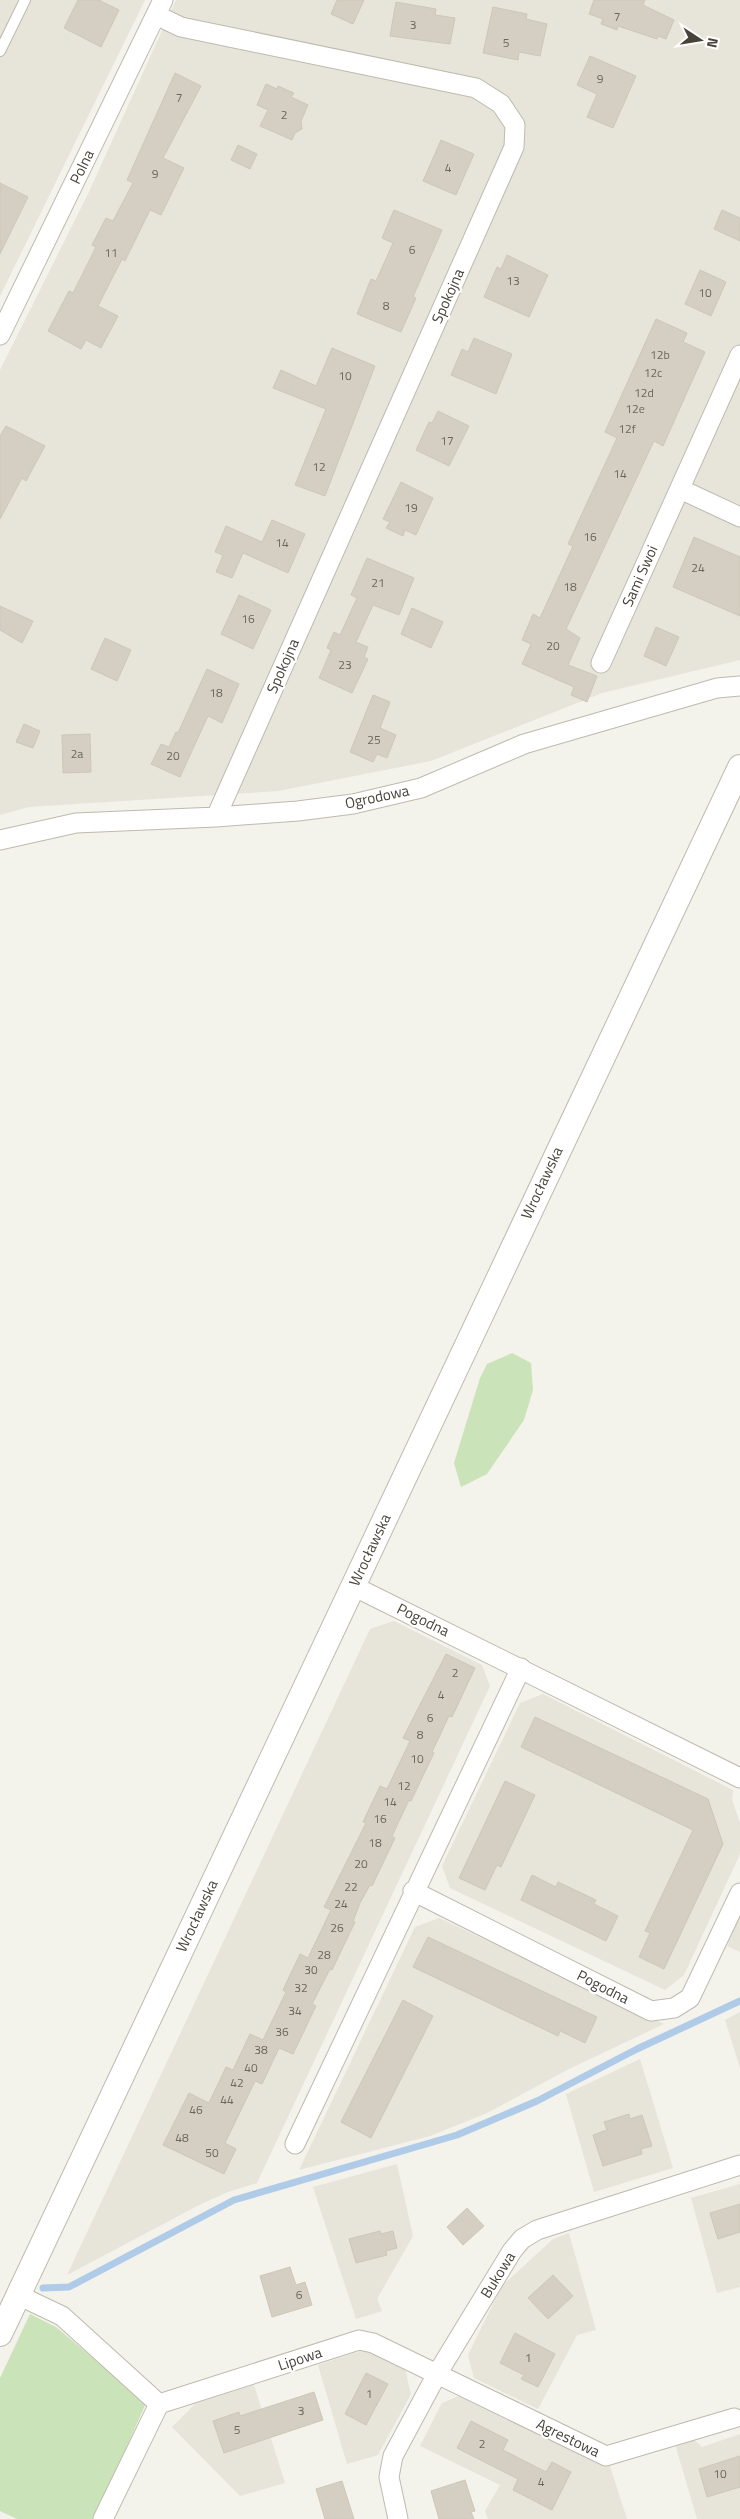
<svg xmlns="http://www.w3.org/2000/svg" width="740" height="2519" font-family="'Titillium Web',sans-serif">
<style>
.residential{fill:#e7e4da}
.green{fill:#cbe3b9}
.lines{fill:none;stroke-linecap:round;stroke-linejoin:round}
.stream{stroke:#afcbe8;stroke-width:7}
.building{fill:#d4cfc2;stroke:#cec7b6}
.service-casing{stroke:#bebaae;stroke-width:12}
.minor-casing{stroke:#bebaae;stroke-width:21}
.tertiary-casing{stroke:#bebaae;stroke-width:26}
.service{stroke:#fff;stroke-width:10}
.minor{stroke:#fff;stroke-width:19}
.tertiary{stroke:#fff;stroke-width:24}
.labels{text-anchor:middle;stroke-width:4.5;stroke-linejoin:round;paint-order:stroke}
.number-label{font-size:12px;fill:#6a665c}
.street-label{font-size:15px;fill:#47433a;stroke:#fff}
</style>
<rect width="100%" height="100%" fill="#f3f2eb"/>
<path class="residential" d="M 0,0 L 145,0 L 0,296 Z
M 176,0 L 740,0 L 740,660 L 602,693 L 431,761 L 278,791 L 29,807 L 0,815 L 0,370 L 88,194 Z
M 394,1621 L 482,1665 L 490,1686 L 257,2183 L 228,2192 L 201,2204 L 67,2275 L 370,1629 Z
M 543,1694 L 733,1790 L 732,1800 L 740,1823 L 740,1854 L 684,1975 L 665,1990 L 450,1888 L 442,1866 L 520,1703 Z
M 740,1916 L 740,1952 L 727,1946 Z
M 439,1918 L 664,2024 L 567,2070 L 487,2113 L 430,2136 L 299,2170 L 415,1927 Z
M 740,2012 L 740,2068 L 725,2020 Z
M 640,2059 L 673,2168 L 594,2192 L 566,2094 Z
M 397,2164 L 413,2236 L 377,2299 L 382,2311 L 356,2319 L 313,2187 Z
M 740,2184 L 740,2287 L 717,2293 L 691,2198 Z
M 569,2233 L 596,2330 L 577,2335 L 538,2409 L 474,2378 L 468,2355 L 502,2286 L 553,2239 Z
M 367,2349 L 405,2369 L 411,2394 L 378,2455 L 347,2464 L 318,2365 Z
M 254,2385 L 285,2483 L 240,2496 L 172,2427 L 196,2403 Z
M 464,2394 L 603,2466 L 609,2463 L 627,2519 L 488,2519 L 485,2511 L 500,2485 L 420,2446 L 442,2403 Z
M 740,2434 L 740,2519 L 697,2519 L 675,2444 L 692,2438 L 702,2447 Z"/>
<path class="green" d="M 512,1353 L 531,1363 L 533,1390 L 524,1420 L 487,1474 L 461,1487 L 454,1463 L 480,1378 L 487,1364 Z
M 30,2314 L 56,2327 L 146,2403 L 95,2519 L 17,2519 L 0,2511 L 0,2378 Z"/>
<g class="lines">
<path class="stream" d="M 43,2288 L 69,2287 L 234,2200 L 457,2135 L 537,2101 L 637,2049 L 740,2001"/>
</g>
<path class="building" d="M 78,0 L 99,0 L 119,10 L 101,47 L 64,28 Z
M 337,0 L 364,0 L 353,24 L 331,14 Z
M 594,0 L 645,0 L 643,5 L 674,20 L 666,39 L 658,36 L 657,39 L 618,26 L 617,30 L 601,24 L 603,19 L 589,14 Z
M 396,2 L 436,9 L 435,15 L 455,18 L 450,44 L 390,36 Z
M 493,7 L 527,14 L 526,19 L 547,24 L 540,56 L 519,52 L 518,60 L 483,53 Z
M 590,56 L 636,76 L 613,128 L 587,117 L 597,94 L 577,85 Z
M 175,73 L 201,86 L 163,158 L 184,168 L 161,215 L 150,210 L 125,261 L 122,259 L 98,306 L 118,316 L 101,348 L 86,340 L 81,349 L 48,331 L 69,291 L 73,293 L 96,247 L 92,245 L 106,218 L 113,221 L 133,183 L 127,180 Z
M 266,84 L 277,89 L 278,86 L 294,93 L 291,97 L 308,105 L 301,121 L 302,129 L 295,133 L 292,140 L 260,126 L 268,110 L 257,105 Z
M 441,140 L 474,154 L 456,195 L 423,181 Z
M 238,145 L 257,154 L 250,169 L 231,160 Z
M 0,183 L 28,197 L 0,254 Z
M 394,210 L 442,230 L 413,297 L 416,298 L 401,332 L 357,314 L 371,279 L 376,281 L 393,243 L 382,238 Z
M 722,210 L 740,218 L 740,241 L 714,229 Z
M 507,255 L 548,275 L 529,317 L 484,297 L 497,267 L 501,269 Z
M 700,270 L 726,282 L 711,316 L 685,304 Z
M 656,319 L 687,333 L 683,342 L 705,352 L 663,446 L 654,441 L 566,629 L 580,638 L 568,665 L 597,676 L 587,702 L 571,695 L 574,687 L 522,664 L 531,644 L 522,640 L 533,614 L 540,618 L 573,546 L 568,544 L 617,438 L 605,432 Z
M 474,338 L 512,354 L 496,394 L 451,375 L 462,349 L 468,352 Z
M 332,348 L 375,366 L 325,496 L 295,485 L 326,409 L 273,388 L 281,370 L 316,386 Z
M 438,411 L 469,426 L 449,466 L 416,450 L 429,422 L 432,423 Z
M 6,426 L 45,446 L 26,481 L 22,478 L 0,519 L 0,436 Z
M 401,482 L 433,498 L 416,535 L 405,530 L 403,536 L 386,528 L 390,522 L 383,519 Z
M 272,520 L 305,534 L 288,573 L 243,553 L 232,578 L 216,572 L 223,555 L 215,552 L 226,526 L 262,542 Z
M 694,537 L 740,557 L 740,616 L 673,587 Z
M 367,558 L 414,578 L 399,615 L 373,605 L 356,642 L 368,647 L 364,657 L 368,659 L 352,693 L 319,678 L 331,650 L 327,648 L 334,632 L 340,635 L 357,598 L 351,595 Z
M 239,595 L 271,610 L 253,649 L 221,634 Z
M 0,606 L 33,621 L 22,643 L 0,630 Z
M 412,608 L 443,622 L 431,648 L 401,634 Z
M 656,627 L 679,637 L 666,666 L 644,656 Z
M 105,638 L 131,650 L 117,681 L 91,669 Z
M 207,669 L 239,684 L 222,723 L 208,716 L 180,777 L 151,764 L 161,744 L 169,747 L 176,732 L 178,733 Z
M 373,695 L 390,702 L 380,728 L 396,735 L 387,758 L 377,754 L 373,762 L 350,752 Z
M 24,724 L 40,731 L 33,748 L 16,742 Z
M 90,734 L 91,772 L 63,773 L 62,735 Z
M 446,1654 L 475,1668 L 452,1717 L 449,1716 L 432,1752 L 434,1753 L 411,1801 L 409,1800 L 392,1836 L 395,1838 L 372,1886 L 370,1885 L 360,1903 L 353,1921 L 355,1922 L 332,1970 L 330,1969 L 312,2004 L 316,2006 L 293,2054 L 279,2048 L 262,2084 L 255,2081 L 225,2143 L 236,2149 L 224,2174 L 163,2145 L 189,2093 L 209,2103 L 226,2067 L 233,2070 L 250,2034 L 263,2040 L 286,1992 L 283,1990 L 300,1954 L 308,1958 L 331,1910 L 324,1907 L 366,1823 L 363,1822 L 380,1786 L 387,1789 L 410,1741 L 403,1738 Z
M 535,1717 L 708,1799 L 723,1844 L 664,1969 L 639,1957 L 650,1933 L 645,1931 L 693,1830 L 521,1747 Z
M 505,1781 L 535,1795 L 501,1867 L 497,1865 L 485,1890 L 459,1878 Z
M 532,1875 L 556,1887 L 558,1882 L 596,1900 L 594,1904 L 618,1916 L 606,1941 L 521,1900 Z
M 428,1937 L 597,2017 L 585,2043 L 560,2031 L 558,2036 L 413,1967 Z
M 403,2000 L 433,2016 L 371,2138 L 341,2122 Z
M 629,2114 L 630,2119 L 642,2115 L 652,2146 L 641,2149 L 642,2154 L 603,2166 L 593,2135 L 607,2130 L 604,2122 Z
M 740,2204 L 740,2232 L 718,2239 L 710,2213 Z
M 467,2208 L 484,2226 L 463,2245 L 447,2227 Z
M 380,2231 L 381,2234 L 393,2231 L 397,2248 L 386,2251 L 387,2255 L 356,2263 L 349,2239 Z
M 290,2267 L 296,2285 L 305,2282 L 312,2305 L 272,2317 L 260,2276 Z
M 553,2275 L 573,2296 L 548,2319 L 528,2298 Z
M 515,2333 L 555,2354 L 538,2387 L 521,2379 L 524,2375 L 500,2363 Z
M 366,2373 L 388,2384 L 366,2425 L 345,2414 Z
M 314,2392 L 323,2420 L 224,2453 L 213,2421 L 239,2412 L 240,2416 Z
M 471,2421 L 508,2440 L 503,2450 L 546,2472 L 552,2462 L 571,2472 L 552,2510 L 513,2490 L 518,2479 L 457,2448 Z
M 740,2456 L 740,2487 L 707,2497 L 699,2469 Z
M 465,2480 L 475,2511 L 471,2512 L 474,2519 L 439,2519 L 431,2491 Z
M 342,2481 L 354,2519 L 325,2519 L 316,2489 Z"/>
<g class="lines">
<defs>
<path id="service" d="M 0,51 L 25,0"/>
<path id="minor" d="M 156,15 L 181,27 L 476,88 L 501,104 L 515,125 L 514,147 L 216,817
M 0,335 L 163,0
M 680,489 L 740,517
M 601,663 L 740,355
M 0,840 L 76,823 L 216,817 L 298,811 L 353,804 L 421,788 L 524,744 L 717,688 L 740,686
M 353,1586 L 740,1778
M 413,1891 L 651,2011 L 674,2008 L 690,1998 L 740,1893
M 295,2144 L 521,1668
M 18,2295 L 62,2316 L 159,2404
M 103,2519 L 159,2404 L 359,2340 L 373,2343 L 606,2456 L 734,2418
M 398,2519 L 389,2477 L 393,2456 L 437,2374 L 512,2251 L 522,2239 L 537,2230 L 740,2165"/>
<path id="tertiary" d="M 0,2334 L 740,767"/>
</defs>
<use href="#service" class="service-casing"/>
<use href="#minor" class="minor-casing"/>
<use href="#tertiary" class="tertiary-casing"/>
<use href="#service" class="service"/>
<use href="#minor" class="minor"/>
<use href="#tertiary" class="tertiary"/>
</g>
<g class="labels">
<g class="number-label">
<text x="617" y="21">7</text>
<text x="413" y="29">3</text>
<text x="506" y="47">5</text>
<text x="600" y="83">9</text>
<text x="179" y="102">7</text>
<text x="284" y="119">2</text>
<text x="448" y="172">4</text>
<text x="155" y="178">9</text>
<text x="412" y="254">6</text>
<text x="111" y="257">11</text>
<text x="513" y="285">13</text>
<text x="705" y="297">10</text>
<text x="386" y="310">8</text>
<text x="660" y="359">12b</text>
<text x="653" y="377">12c</text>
<text x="345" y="380">10</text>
<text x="644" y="397">12d</text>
<text x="635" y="413">12e</text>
<text x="627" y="433">12f</text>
<text x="447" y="445">17</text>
<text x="319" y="471">12</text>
<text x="620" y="478">14</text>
<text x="411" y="512">19</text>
<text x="590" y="541">16</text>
<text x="282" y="547">14</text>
<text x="698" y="572">24</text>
<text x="378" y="587">21</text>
<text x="570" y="591">18</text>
<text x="248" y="623">16</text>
<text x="553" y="650">20</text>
<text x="345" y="669">23</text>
<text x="216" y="697">18</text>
<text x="374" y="744">25</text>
<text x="77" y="758">2a</text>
<text x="173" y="760">20</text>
<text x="455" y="1677">2</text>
<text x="441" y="1699">4</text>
<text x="430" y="1722">6</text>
<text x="420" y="1739">8</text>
<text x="417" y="1763">10</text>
<text x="404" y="1790">12</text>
<text x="390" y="1806">14</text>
<text x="380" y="1823">16</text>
<text x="375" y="1847">18</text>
<text x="361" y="1868">20</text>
<text x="351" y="1891">22</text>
<text x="341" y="1908">24</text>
<text x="337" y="1932">26</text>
<text x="324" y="1959">28</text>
<text x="311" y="1974">30</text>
<text x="301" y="1992">32</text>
<text x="295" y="2015">34</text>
<text x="282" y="2036">36</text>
<text x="261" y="2054">38</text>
<text x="251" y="2072">40</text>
<text x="237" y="2087">42</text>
<text x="227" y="2104">44</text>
<text x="196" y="2114">46</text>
<text x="182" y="2142">48</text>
<text x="212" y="2157">50</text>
<text x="299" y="2299">6</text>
<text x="528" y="2362">1</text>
<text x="369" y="2398">1</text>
<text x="301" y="2415">3</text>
<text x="237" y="2434">5</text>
<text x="482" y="2448">2</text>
<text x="720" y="2478">10</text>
<text x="541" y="2486">4</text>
</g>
<g class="street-label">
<text transform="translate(82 167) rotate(-64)" y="5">Polna</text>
<text transform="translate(448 296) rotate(-66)" y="5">Spokojna</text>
<text transform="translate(640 576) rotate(-66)" y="5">Sami Swoi</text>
<text transform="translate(283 666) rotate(-66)" y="5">Spokojna</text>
<text transform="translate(377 797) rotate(-12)" y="5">Ogrodowa</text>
<text transform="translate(542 1183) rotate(-65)" y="5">Wrocławska</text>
<text transform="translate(370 1550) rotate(-65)" y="5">Wrocławska</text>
<text transform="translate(423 1620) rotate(26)" y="5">Pogodna</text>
<text transform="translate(197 1916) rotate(-65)" y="5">Wrocławska</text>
<text transform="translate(603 1987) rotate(27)" y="5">Pogodna</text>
<text transform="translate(498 2275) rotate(-58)" y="5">Bukowa</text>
<text transform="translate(300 2359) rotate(-18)" y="5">Lipowa</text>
<text transform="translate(568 2438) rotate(26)" y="5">Agrestowa</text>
</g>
</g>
<g transform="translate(700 40) rotate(102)" stroke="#ffffff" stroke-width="4" paint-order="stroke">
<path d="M0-4L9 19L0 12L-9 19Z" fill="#47433a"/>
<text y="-8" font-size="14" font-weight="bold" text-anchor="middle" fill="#47433a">N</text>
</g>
</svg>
